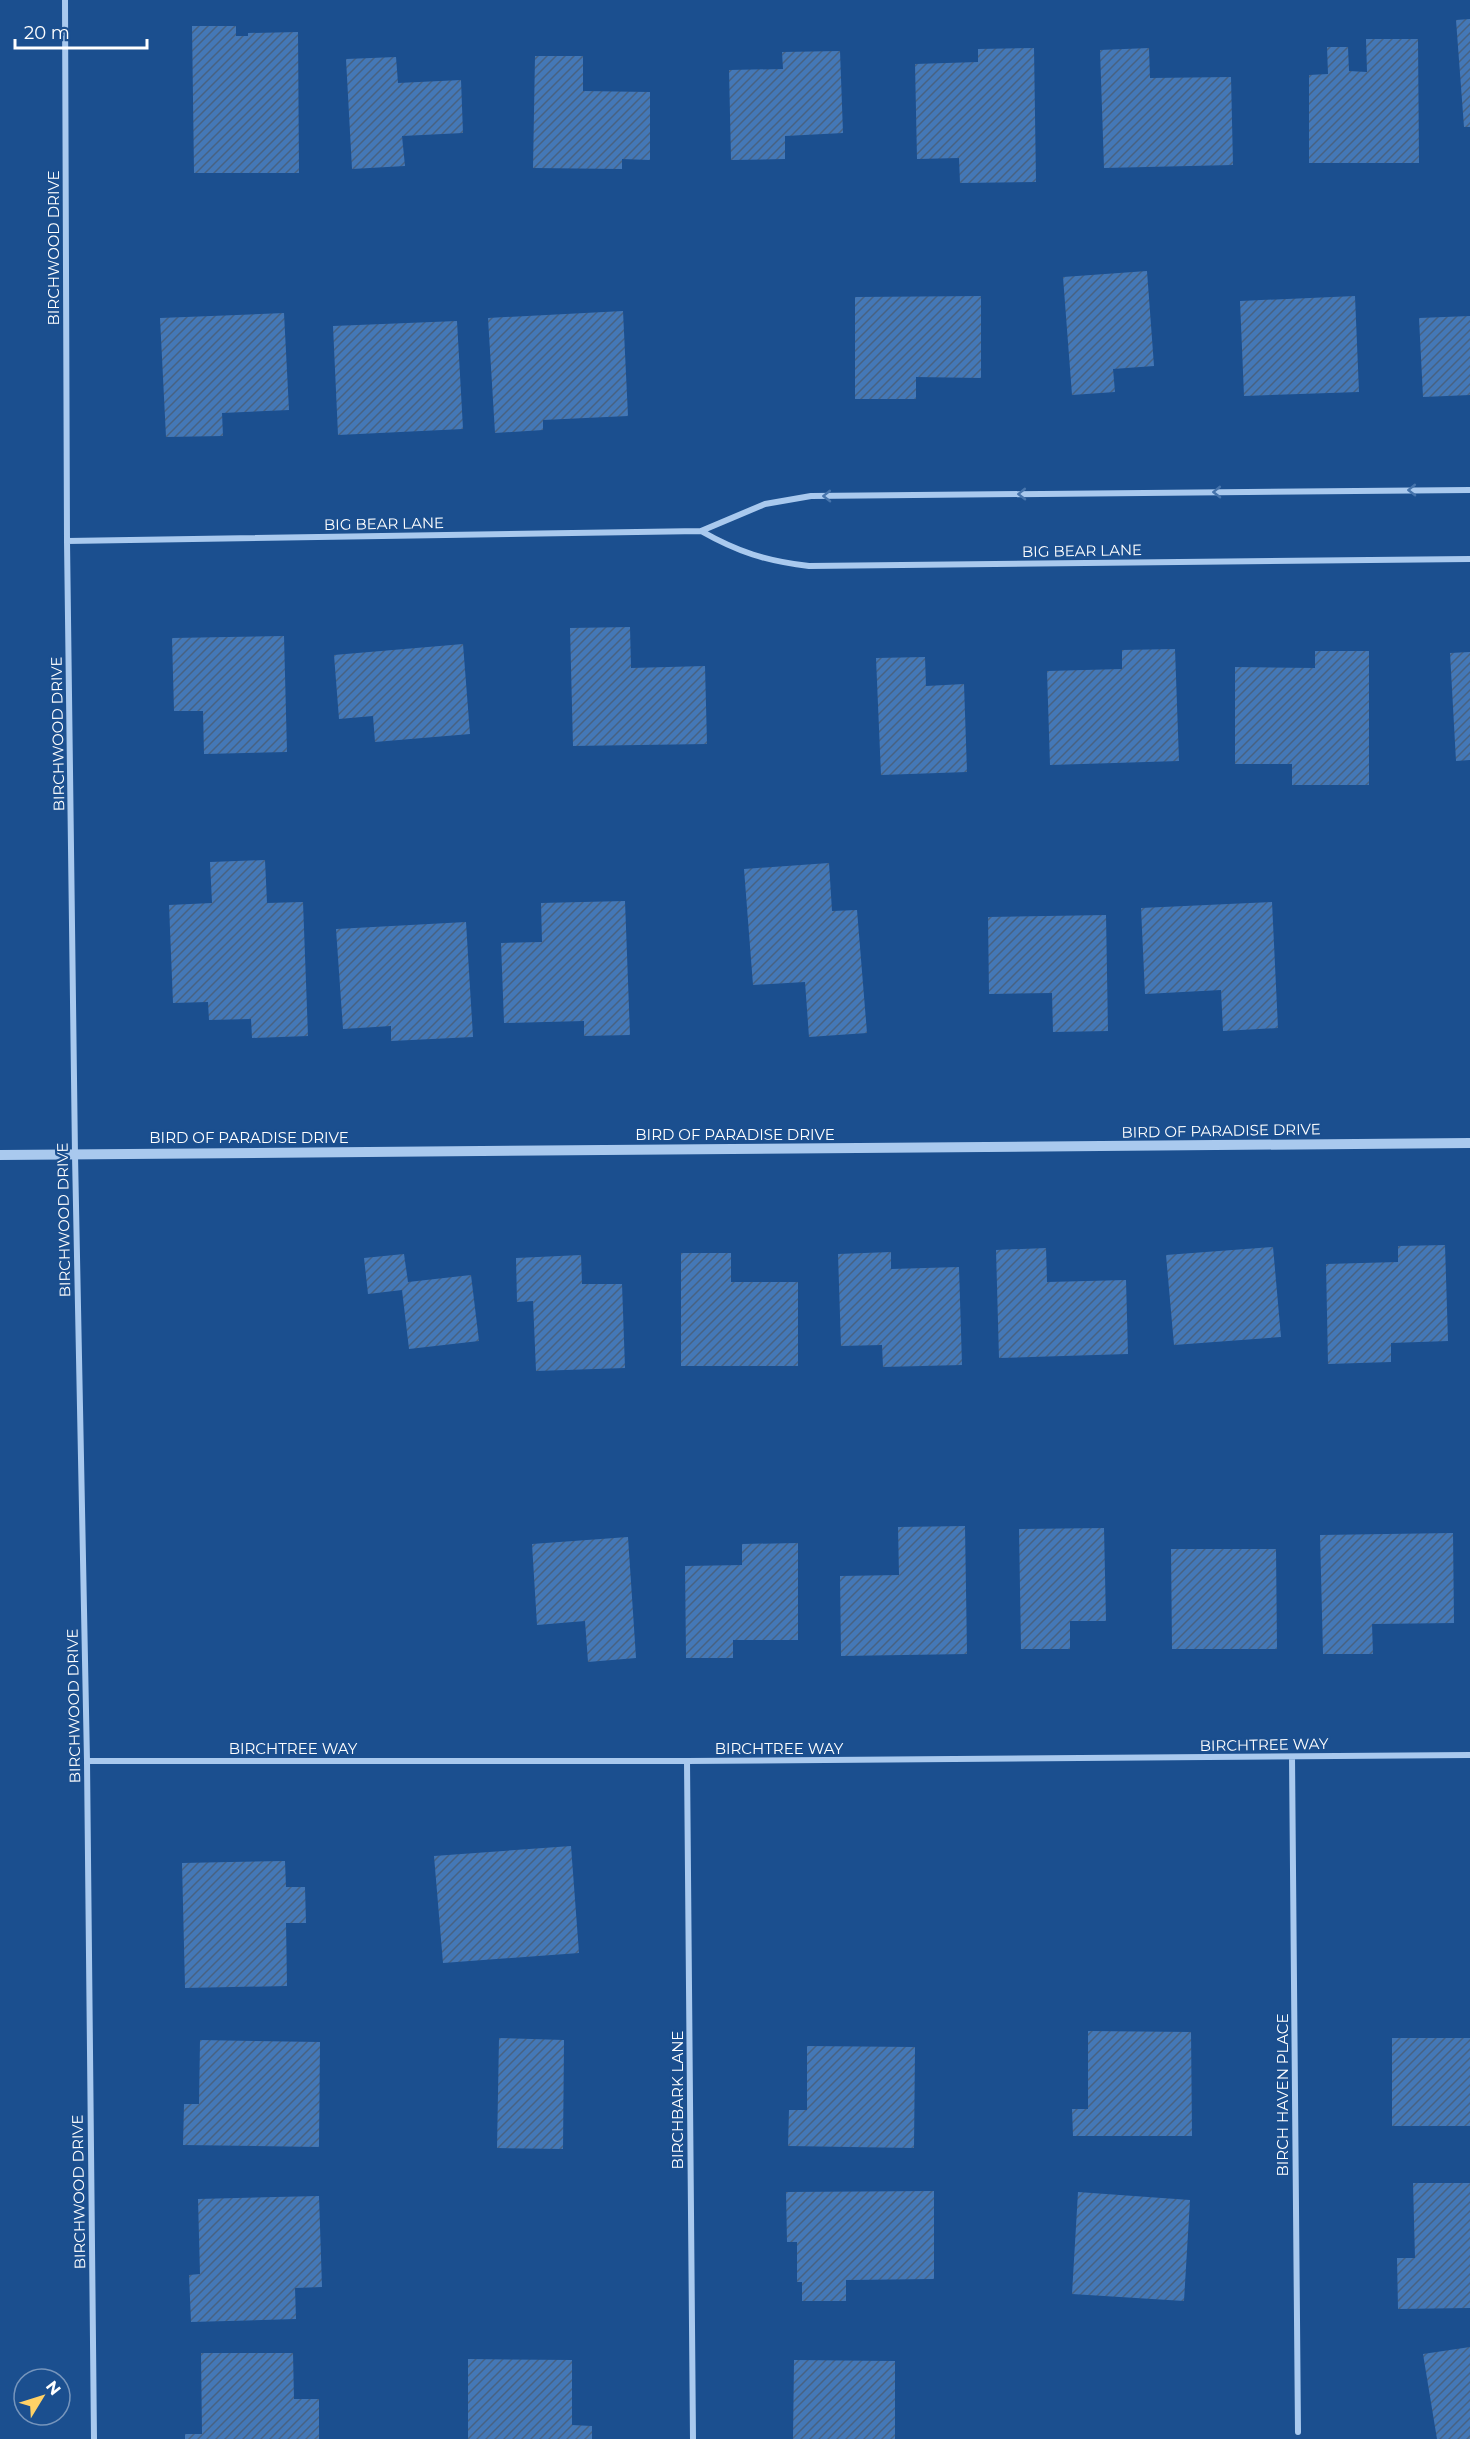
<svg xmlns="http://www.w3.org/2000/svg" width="1470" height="2439" font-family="Montserrat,sans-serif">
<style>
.building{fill:url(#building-hatch)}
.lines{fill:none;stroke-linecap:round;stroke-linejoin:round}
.minor{stroke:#a9c9ee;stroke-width:6}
.tertiary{stroke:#a9c9ee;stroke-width:10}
.oneway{stroke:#4674ac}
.labels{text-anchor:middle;stroke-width:4.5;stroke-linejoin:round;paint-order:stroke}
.street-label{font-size:15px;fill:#fff;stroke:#1b4f8f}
</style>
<defs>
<pattern id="building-hatch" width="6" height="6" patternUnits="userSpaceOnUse" patternTransform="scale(1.5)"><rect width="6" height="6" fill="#4478b7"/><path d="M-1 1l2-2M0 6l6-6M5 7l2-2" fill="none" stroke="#486282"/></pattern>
</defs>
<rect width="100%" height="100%" fill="#1b4f8f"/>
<path class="building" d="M 1470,19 L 1470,127 L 1464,127 L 1456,20 Z
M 192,26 L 236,26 L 236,36 L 248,36 L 248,33 L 298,32 L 299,173 L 194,173 Z
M 1366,39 L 1418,39 L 1419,163 L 1309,163 L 1309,75 L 1328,74 L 1327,47 L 1348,47 L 1349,71 L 1367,72 Z
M 1034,48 L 1036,182 L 960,183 L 959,158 L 917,159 L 915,64 L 978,62 L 978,49 Z
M 1149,48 L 1150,78 L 1231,77 L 1233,165 L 1104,168 L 1100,50 Z
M 840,51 L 843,133 L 785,136 L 785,159 L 731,160 L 729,70 L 783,69 L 782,52 Z
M 535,56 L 583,56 L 583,91 L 650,92 L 650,160 L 622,159 L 622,169 L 533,168 Z
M 396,57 L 398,83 L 461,80 L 463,133 L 402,136 L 405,166 L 352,169 L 346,59 Z
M 1147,271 L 1154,366 L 1113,369 L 1115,392 L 1072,395 L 1063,277 Z
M 981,296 L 981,378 L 916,377 L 916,399 L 855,399 L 855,297 Z
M 1355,296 L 1359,392 L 1244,396 L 1240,301 Z
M 623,311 L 628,416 L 543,420 L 543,430 L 495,433 L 488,318 Z
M 284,313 L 289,410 L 222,413 L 223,436 L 166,437 L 160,318 Z
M 1470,316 L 1470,395 L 1423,397 L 1419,318 Z
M 457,321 L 463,429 L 338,435 L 333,326 Z
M 630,627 L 631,668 L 705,666 L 707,744 L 573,746 L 570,628 Z
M 284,636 L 287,752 L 204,754 L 203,711 L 174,711 L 172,638 Z
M 463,644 L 470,734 L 375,742 L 373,716 L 339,719 L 334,655 Z
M 1175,649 L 1179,761 L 1050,765 L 1047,671 L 1122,669 L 1122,650 Z
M 1315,651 L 1369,651 L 1369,785 L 1292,785 L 1292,764 L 1235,764 L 1235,667 L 1315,668 Z
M 1470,652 L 1470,760 L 1456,761 L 1450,653 Z
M 925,657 L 926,686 L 964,684 L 967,772 L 881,775 L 876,658 Z
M 265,860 L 267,903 L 303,902 L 308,1036 L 252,1038 L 251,1019 L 209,1020 L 208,1002 L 173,1003 L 169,905 L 212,903 L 210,862 Z
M 829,863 L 832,911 L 857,910 L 867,1033 L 809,1037 L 805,982 L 753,985 L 744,869 Z
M 625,901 L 630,1035 L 584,1036 L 584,1021 L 504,1023 L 501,943 L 542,942 L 541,903 Z
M 1272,902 L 1278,1028 L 1223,1031 L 1221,990 L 1145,994 L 1141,908 Z
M 1106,915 L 1108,1031 L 1053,1032 L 1052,993 L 989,994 L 988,917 Z
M 466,922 L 473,1037 L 391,1041 L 391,1026 L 343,1029 L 336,929 Z
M 1445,1245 L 1448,1341 L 1391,1343 L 1391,1362 L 1328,1364 L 1326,1264 L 1398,1262 L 1398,1246 Z
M 1273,1247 L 1281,1337 L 1174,1345 L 1166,1255 Z
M 1046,1248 L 1047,1282 L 1126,1280 L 1128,1354 L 999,1358 L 996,1250 Z
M 891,1252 L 891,1269 L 959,1267 L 962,1365 L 883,1367 L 882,1345 L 841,1346 L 838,1254 Z
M 681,1253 L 731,1253 L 731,1282 L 798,1282 L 798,1366 L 681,1366 Z
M 404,1254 L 408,1282 L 471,1275 L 479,1341 L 409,1349 L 402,1290 L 368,1294 L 364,1258 Z
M 581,1255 L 582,1284 L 622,1284 L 625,1368 L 536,1371 L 533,1301 L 517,1302 L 516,1258 Z
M 965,1526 L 967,1654 L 841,1656 L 840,1576 L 899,1575 L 898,1527 Z
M 1104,1528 L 1106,1621 L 1070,1621 L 1070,1649 L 1021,1649 L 1019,1529 Z
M 1453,1533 L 1454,1623 L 1372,1624 L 1373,1654 L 1323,1654 L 1320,1535 Z
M 628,1537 L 636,1658 L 588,1662 L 585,1621 L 537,1625 L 532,1544 Z
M 798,1543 L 798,1640 L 733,1640 L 733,1658 L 686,1658 L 685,1566 L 742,1565 L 742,1544 Z
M 1171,1549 L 1276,1549 L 1277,1649 L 1172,1649 Z
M 571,1846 L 579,1953 L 443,1963 L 434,1856 Z
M 285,1861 L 286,1887 L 305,1887 L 306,1923 L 286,1923 L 287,1986 L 185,1988 L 182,1863 Z
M 1088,2031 L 1191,2032 L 1192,2136 L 1073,2136 L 1072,2109 L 1088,2109 Z
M 499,2038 L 564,2040 L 563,2149 L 497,2148 Z
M 1392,2038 L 1470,2038 L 1470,2126 L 1392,2126 Z
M 200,2040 L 320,2042 L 319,2147 L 183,2145 L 184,2104 L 199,2104 Z
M 807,2046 L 915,2047 L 914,2148 L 788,2146 L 789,2110 L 807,2110 Z
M 1413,2183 L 1470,2183 L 1470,2308 L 1398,2309 L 1397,2258 L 1415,2258 Z
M 934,2191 L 934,2279 L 846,2280 L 846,2301 L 802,2301 L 802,2282 L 797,2282 L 797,2242 L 787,2242 L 786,2192 Z
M 1078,2192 L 1190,2200 L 1184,2301 L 1072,2294 Z
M 319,2196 L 322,2287 L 295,2288 L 296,2319 L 191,2322 L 189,2275 L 200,2274 L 198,2199 Z
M 1470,2347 L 1470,2439 L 1437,2439 L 1423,2354 Z
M 201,2353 L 293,2353 L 294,2399 L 319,2399 L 319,2439 L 185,2439 L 185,2434 L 202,2434 Z
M 468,2359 L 572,2360 L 572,2425 L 592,2426 L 592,2439 L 468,2439 Z
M 794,2360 L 895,2361 L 895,2439 L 793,2439 Z"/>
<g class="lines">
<path class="minor" d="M 65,0 L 67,541 L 75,1155 L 87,1761 L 94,2439
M 1470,490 L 811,496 L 765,504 L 701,531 C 738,552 766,561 809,566 L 1470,559
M 67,541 L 701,531
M 1292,1757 L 1298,2432
M 87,1761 L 687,1761 L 1470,1755
M 687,1761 L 693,2439"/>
<path class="tertiary" d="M 0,1155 L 1470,1143"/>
</g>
<defs><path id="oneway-chevron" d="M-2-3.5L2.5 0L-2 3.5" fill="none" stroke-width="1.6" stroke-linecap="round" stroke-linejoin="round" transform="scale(1.5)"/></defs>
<g class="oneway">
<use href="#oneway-chevron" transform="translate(1412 490) rotate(179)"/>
<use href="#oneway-chevron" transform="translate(1217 492) rotate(179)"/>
<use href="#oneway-chevron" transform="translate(1022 494) rotate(179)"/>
<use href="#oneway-chevron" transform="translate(827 496) rotate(179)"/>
</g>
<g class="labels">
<g class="street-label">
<text transform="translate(54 248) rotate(-90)" y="5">BIRCHWOOD DRIVE</text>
<text transform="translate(384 524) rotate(-1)" y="5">BIG BEAR LANE</text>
<text transform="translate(1082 551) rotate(-1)" y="5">BIG BEAR LANE</text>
<text transform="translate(58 734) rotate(-91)" y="5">BIRCHWOOD DRIVE</text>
<text transform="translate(1221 1131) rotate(-1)" y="5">BIRD OF PARADISE DRIVE</text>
<text x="735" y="1140">BIRD OF PARADISE DRIVE</text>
<text x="249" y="1143">BIRD OF PARADISE DRIVE</text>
<text transform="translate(64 1220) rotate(-91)" y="5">BIRCHWOOD DRIVE</text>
<text transform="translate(74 1706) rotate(-91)" y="5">BIRCHWOOD DRIVE</text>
<text transform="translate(1264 1745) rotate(-1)" y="5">BIRCHTREE WAY</text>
<text x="293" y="1754">BIRCHTREE WAY</text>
<text x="779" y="1754">BIRCHTREE WAY</text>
<text transform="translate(1283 2095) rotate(-90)" y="5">BIRCH HAVEN PLACE</text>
<text transform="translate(678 2100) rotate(-90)" y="5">BIRCHBARK LANE</text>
<text transform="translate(79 2192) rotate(-91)" y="5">BIRCHWOOD DRIVE</text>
</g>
</g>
<g transform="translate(42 2397) rotate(52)"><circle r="28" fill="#1b4f8f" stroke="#7695bc" stroke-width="1.5"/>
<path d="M0-4.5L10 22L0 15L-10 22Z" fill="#ffd166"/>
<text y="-9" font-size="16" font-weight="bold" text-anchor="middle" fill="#ffffff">N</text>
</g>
<path d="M15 39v9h132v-9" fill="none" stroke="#ffffff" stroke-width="3"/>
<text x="24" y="39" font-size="18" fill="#ffffff" stroke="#1b4f8f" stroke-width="4.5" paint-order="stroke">20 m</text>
</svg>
